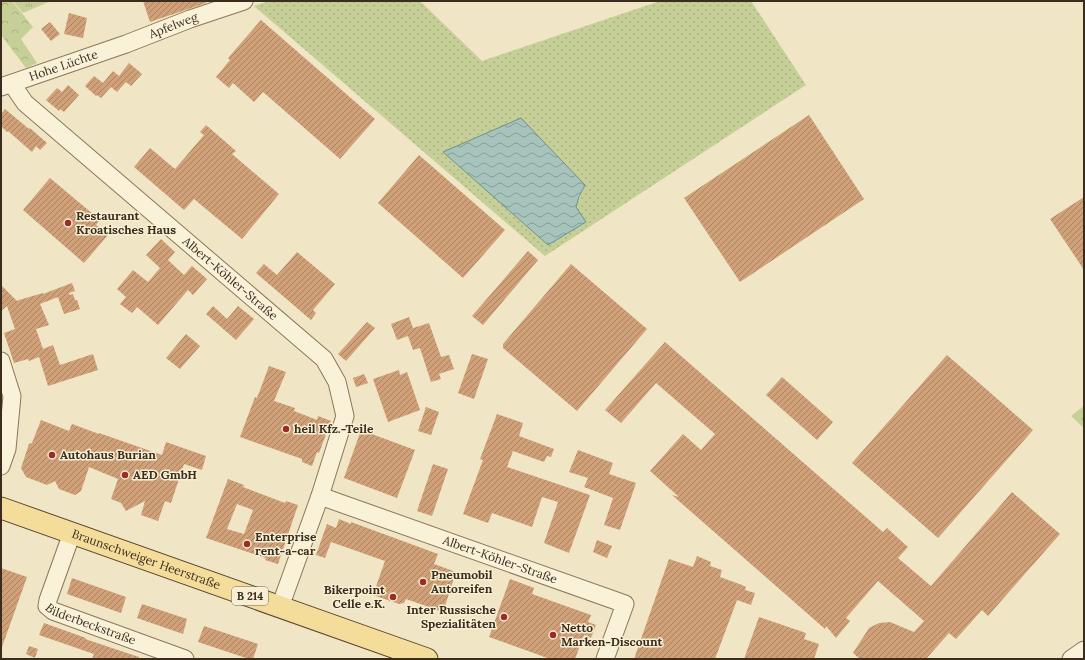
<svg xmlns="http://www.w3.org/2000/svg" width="1085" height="660" font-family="Lora,serif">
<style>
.grass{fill:url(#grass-dots);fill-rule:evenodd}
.forest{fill:url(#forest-crowns)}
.park{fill:url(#park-tufts)}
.water{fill:url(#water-waves);stroke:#6c928a}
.building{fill:url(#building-hatch);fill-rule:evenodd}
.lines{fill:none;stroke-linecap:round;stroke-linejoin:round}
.minor-casing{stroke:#8c7659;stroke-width:19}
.major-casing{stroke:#59442e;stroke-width:23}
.minor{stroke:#faf2d8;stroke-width:17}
.major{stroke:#f4dc9b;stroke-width:21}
.poi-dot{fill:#9e2b27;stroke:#f7efd4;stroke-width:1.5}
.labels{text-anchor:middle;stroke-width:3;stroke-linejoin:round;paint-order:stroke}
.shield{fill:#f7efd4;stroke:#736755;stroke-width:1}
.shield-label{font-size:11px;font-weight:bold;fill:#3b2d1e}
.street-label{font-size:12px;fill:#3b2d1e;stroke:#f7efd4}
.poi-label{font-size:12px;font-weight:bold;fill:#3b2d1e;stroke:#f7efd4;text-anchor:start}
</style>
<defs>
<pattern id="grass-dots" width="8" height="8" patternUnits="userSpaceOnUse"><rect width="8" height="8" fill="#c6cf97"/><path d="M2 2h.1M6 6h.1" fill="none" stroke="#abb282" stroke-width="1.8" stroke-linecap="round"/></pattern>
<pattern id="forest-crowns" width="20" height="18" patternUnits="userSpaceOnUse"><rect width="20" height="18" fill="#c6cf97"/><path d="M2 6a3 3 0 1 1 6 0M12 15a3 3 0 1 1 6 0" fill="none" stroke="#abb282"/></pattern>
<pattern id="park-tufts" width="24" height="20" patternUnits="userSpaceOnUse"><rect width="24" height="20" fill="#c6cf97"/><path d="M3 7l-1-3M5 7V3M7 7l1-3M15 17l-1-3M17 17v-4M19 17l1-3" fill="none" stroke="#abb282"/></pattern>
<pattern id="water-waves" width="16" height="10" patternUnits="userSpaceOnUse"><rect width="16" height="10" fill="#a6c3bc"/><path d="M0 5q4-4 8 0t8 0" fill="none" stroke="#889f98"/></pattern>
<pattern id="building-hatch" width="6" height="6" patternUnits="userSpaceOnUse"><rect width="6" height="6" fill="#d0a178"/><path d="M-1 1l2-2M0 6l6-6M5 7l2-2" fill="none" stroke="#aa8462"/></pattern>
</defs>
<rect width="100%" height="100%" fill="#f0e5c4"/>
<path class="grass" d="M 269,1 L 420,1 L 482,61 L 660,1 L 751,1 L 806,85 L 545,256 L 254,6 ZM 443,152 L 585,185 L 576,207 L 548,245 Z"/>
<path class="forest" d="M 1,1 L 12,1 L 33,27 L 21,39 L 37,63 L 26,68 L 1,35 Z
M 1084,406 L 1084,428 L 1071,416 Z"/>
<path class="park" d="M 13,1 L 51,1 L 23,13 Z"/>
<path class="water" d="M 521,118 L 585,185 L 579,197 L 576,207 L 586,222 L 548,245 L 443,152 Z"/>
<path class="building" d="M 143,1 L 206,1 L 206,3 L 150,22 Z
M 69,13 L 87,18 L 83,38 L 64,34 Z
M 261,20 L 375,119 L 340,159 L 263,92 L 254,102 L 233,83 L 229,88 L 216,77 L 230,60 L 228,58 Z
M 50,22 L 60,34 L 51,41 L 41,29 Z
M 129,63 L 142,74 L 131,86 L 126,82 L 117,92 L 111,87 L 101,98 L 97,95 L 96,96 L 85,86 L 94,76 L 103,83 L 113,71 L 119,76 Z
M 68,85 L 79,95 L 64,112 L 60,109 L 59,111 L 46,100 L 57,88 L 62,92 Z
M 5,109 L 29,129 L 30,128 L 47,143 L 40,150 L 36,146 L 32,152 L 8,131 L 7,132 L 1,126 L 1,114 Z
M 809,115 L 864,199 L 740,282 L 684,198 Z
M 206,125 L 236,151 L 232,154 L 279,194 L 242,239 L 194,199 L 184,210 L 134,167 L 150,148 L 175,169 L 204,135 L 200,132 Z
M 419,155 L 505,230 L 463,278 L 378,203 Z
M 50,178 L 100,220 L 96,225 L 108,235 L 84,263 L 23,210 Z
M 1084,197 L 1084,270 L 1050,219 Z
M 161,239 L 175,252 L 168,260 L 184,275 L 192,266 L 207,279 L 193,295 L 188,290 L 158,325 L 137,307 L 132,313 L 120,304 L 126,297 L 117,289 L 133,270 L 148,282 L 160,268 L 146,255 Z
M 528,251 L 538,260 L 483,325 L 472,316 Z
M 297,252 L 335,284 L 313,310 L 316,313 L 311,320 L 256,273 L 264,264 L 277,275 Z
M 571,264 L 647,329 L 577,411 L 503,348 L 503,344 Z
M 72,283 L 75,291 L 69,293 L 70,295 L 73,294 L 75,300 L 77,300 L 80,309 L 64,314 L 58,297 L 40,304 L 49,325 L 36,329 L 43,349 L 53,345 L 60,365 L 93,354 L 98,370 L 48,386 L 39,357 L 29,361 L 28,359 L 14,363 L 4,333 L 15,329 L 7,306 L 1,311 L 1,285 L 17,301 L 19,300 L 43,293 L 43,294 Z
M 213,306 L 227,319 L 238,306 L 254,319 L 236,340 L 206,314 Z
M 409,317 L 413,328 L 429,323 L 441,357 L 449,355 L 454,369 L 439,374 L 441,379 L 431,382 L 420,348 L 413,350 L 408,336 L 397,340 L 391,324 Z
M 367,322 L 375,328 L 346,361 L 338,354 Z
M 186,334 L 200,346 L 180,369 L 166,358 Z
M 665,342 L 883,532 L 887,528 L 908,547 L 898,558 L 931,586 L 1012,492 L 1060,534 L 988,616 L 982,610 L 956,639 L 949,633 L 926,659 L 860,659 L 853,653 L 869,628 L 879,623 L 890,622 L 914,632 L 924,621 L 878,581 L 846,618 L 850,621 L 836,638 L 826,626 L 825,629 L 672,495 L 679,497 L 650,471 L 683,434 L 701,450 L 715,434 L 656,383 L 621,423 L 605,410 Z
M 472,354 L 488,359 L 474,399 L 458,393 Z
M 947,355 L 1033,430 L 938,538 L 852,463 Z
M 269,366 L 286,372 L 274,401 L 295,408 L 294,411 L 317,420 L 318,416 L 331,421 L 319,453 L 317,452 L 312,466 L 302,462 L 302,459 L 240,437 L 255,397 L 257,398 Z
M 399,370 L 400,375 L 407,372 L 420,410 L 388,422 L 373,379 Z
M 364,374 L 368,383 L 356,387 L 353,378 Z
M 782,377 L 833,422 L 817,440 L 766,395 Z
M 426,407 L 439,412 L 431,435 L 418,431 Z
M 497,414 L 523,423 L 519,436 L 554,449 L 551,457 L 547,456 L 544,462 L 513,451 L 507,467 L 590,495 L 569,553 L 544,543 L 558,502 L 542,497 L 532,527 L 492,513 L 488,523 L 463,514 L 483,460 L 480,459 Z
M 41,420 L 69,431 L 72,424 L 99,434 L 99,433 L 162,455 L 166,442 L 206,456 L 202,470 L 184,464 L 171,503 L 165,501 L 158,521 L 141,515 L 145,501 L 126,511 L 121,503 L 111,499 L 118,479 L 89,467 L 81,491 L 75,495 L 59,489 L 55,481 L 47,485 L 26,477 L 21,468 L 29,444 L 32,443 Z
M 361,430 L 415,450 L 397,498 L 344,478 Z
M 578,450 L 613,463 L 609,474 L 636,483 L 620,530 L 604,525 L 613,498 L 584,487 L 588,478 L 569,472 Z
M 433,464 L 448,469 L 432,516 L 417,511 Z
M 228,479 L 244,485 L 243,487 L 285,503 L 286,501 L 298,505 L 278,564 L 265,560 L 266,558 L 206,538 ZM 237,504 L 253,510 L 244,534 L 227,529 Z
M 339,519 L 351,524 L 351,522 L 438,554 L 434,564 L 456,572 L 443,612 L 406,599 L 404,603 L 399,604 L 373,595 L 385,561 L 331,542 L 325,558 L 316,555 L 327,524 L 336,528 Z
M 597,540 L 612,546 L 607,558 L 593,552 Z
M 697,556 L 711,562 L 710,566 L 722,570 L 720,577 L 742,585 L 746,587 L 745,590 L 755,593 L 751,605 L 737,600 L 715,659 L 634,659 L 669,559 L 693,567 Z
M 1,568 L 27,577 L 2,647 L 1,646 Z
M 72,578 L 126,597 L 121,613 L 67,594 Z
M 510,579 L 534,588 L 532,594 L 591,615 L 588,622 L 596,625 L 591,638 L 584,635 L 575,659 L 550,659 L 489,637 Z
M 142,604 L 187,619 L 183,634 L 137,618 Z
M 759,617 L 806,633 L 804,639 L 819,644 L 814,659 L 744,659 Z
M 44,623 L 86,638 L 85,639 L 139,657 L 139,659 L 92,659 L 94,654 L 39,635 Z
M 204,626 L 258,644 L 253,659 L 249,659 L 198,642 Z
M 29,646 L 38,649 L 35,658 L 26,654 Z"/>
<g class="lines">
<defs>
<g id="minor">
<path id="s1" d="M 12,84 L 25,103 L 324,359 L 337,382 L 345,416 L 320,496 L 280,607"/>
<path id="s2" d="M 1,87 L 126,44 L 190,19 L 244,1"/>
<path d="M 1,361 L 12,396 L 7,449 L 1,466"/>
<path id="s3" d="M 320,496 L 625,604 L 605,659"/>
<path id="s4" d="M 72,533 L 48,600 L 47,606 L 53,611 L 185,659"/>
<path d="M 1071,659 L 1084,650"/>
</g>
<g id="major">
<path id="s5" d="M 1,508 L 427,659"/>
</g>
</defs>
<use href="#minor" class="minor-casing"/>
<use href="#major" class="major-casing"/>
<use href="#minor" class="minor"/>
<use href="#major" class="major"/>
</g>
<g class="poi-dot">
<circle cx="68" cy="223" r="4"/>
<circle cx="286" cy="429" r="4"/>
<circle cx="52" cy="455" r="4"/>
<circle cx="125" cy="475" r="4"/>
<circle cx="247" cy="544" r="4"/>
<circle cx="423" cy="582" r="4"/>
<circle cx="393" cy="597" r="4"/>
<circle cx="504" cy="617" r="4"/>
<circle cx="553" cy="635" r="4"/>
</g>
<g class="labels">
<rect class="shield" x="232" y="587" width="36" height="18" rx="3"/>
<g class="shield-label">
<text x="250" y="600">B 214</text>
</g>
<g class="street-label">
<text dy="4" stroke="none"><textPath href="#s2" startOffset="183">Apfelweg</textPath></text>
<text dy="4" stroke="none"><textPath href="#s2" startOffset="66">Hohe Lüchte</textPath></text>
<text dy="4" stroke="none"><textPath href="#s1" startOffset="293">Albert-Köhler-Straße</textPath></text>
<text dy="4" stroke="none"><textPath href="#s5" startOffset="154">Braunschweiger Heerstraße</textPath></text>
<text dy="4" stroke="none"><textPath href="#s3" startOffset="191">Albert-Köhler-Straße</textPath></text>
<text dy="4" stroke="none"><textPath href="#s4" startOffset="125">Bilderbeckstraße</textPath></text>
</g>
<g class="poi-label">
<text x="76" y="220">Restaurant<tspan x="76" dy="14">Kroatisches Haus</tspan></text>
<text x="294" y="433">heil Kfz.-Teile</text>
<text x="60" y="459">Autohaus Burian</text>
<text x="133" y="479">AED GmbH</text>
<text x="255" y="541">Enterprise<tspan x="255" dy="14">rent-a-car</tspan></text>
<text x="431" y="579">Pneumobil<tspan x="431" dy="14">Autoreifen</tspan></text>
<text x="385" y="594" text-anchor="end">Bikerpoint<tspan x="385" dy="14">Celle e.K.</tspan></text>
<text x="496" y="614" text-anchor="end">Inter Russische<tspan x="496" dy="14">Spezialitäten</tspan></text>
<text x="561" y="632">Netto<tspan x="561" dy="14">Marken-Discount</tspan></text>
</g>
</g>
<rect width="1085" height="660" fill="none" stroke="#3b2d1e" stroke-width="4"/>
</svg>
